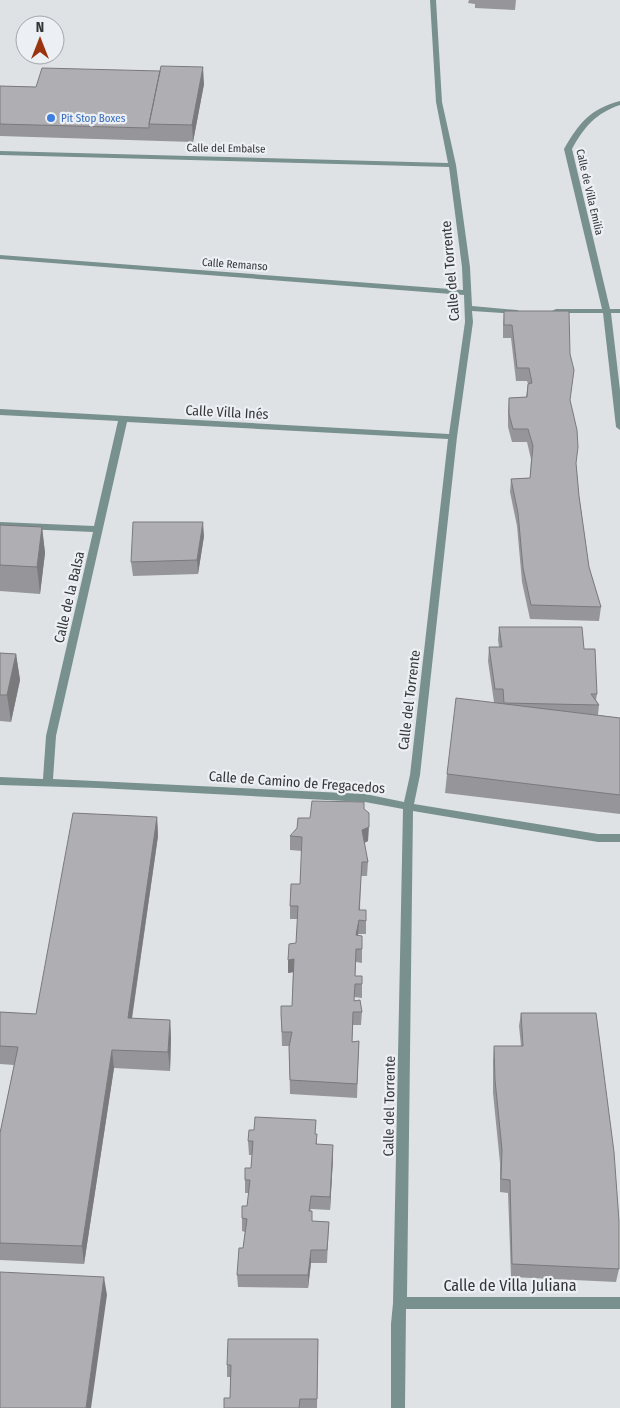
<svg xmlns="http://www.w3.org/2000/svg" width="620" height="1408" font-family="'Fira Sans Condensed',sans-serif">
<style>
.lines{fill:none;stroke-linecap:round;stroke-linejoin:round}
.street{fill:#78918e;fill-rule:evenodd}
.wall{fill:#96969a}
.shaded-wall{fill:#7a7a7d}
.building{fill:#afafb3;stroke:#7a7a7d}
.shop-dot{fill:#3f7fe0;stroke:#eceff3;stroke-width:2}
.labels{text-anchor:middle;stroke-width:4.5;stroke-linejoin:round;paint-order:stroke}
.far-shop-label{font-size:11px;fill:#366cbe;stroke:#eceff3;text-anchor:start}
.far-street-label{font-size:11px;fill:#353637;stroke:#eceff3}
.street-label{font-size:14px;fill:#353637;stroke:#eceff3}
.near-street-label{font-size:16px;fill:#353637;stroke:#eceff3}
</style>
<rect width="100%" height="100%" fill="#dfe2e5"/>
<g class="lines">
<path class="street" d="M 430,0 L 436,0 L 442,102 L 456,165 L 470,267 L 472,306 L 517,310 L 521,312 L 517,314 L 472,311 L 473,322 L 457,437 L 420,775 L 414,804 L 598,834 L 620,834 L 620,842 L 598,842 L 413,811 L 407,1297 L 620,1297 L 620,1309 L 406,1309 L 405,1408 L 391,1408 L 391,1324 L 393,1303 L 403,809 L 365,802 L 99,788 L 0,785 L 0,777 L 43,779 L 46,736 L 93,532 L 0,528 L 0,522 L 94,526 L 118,421 L 0,415 L 0,409 L 449,434 L 465,322 L 464,295 L 0,259 L 0,255 L 463,290 L 462,267 L 449,167 L 0,155 L 0,151 L 448,163 L 436,102 ZM 127,422 L 448,439 L 410,775 L 404,802 L 365,794 L 53,779 L 56,736 Z
M 620,101 L 620,105 C 596,113 584,127 572,149 L 610,309 L 620,309 L 620,313 L 611,313 L 620,390 L 620,430 L 616,427 L 603,313 L 556,313 L 552,311 L 556,309 L 602,309 L 564,149 C 579,123 590,109 620,101 Z"/>
</g>
<path class="wall" d="M 469,0 L 516,0 L 515,10 L 475,8 L 475,4 L 468,3 Z
M 204,84 L 193,142 L 0,136 L 0,86 L 36,87 Z
M 504,311 L 570,401 L 579,496 L 589,567 L 601,607 L 599,621 L 530,619 L 522,582 L 517,526 L 510,492 L 511,479 L 530,478 L 531,459 L 527,442 L 512,442 L 508,427 L 508,411 L 509,398 L 526,397 L 528,384 L 527,381 L 516,381 L 511,338 L 503,338 L 503,325 Z
M 0,525 L 42,527 L 45,553 L 40,594 L 0,591 Z
M 204,536 L 198,574 L 133,576 L 131,562 Z
M 499,627 L 584,649 L 597,694 L 596,700 L 599,705 L 598,715 L 620,718 L 620,814 L 445,793 L 447,774 L 494,702 L 488,661 L 489,647 L 499,647 L 498,640 Z
M 0,653 L 16,654 L 20,680 L 11,722 L 0,721 Z
M 364,809 L 368,841 L 364,843 L 368,862 L 367,876 L 361,876 L 360,910 L 366,921 L 366,934 L 358,934 L 362,949 L 362,963 L 356,962 L 355,976 L 362,984 L 362,998 L 354,997 L 354,1001 L 362,1012 L 361,1025 L 353,1025 L 352,1042 L 359,1041 L 357,1098 L 290,1094 L 289,1046 L 282,1046 L 281,1014 L 292,1006 L 293,972 L 288,973 L 296,943 L 298,919 L 290,919 L 290,906 L 300,884 L 302,851 L 290,850 L 290,836 L 310,818 Z
M 157,817 L 158,836 L 132,1019 L 170,1020 L 171,1038 L 170,1071 L 114,1068 L 84,1264 L 0,1260 L 0,1133 L 14,1065 L 0,1064 L 0,1012 L 36,1014 Z
M 521,1013 L 619,1269 L 616,1282 L 511,1277 L 508,1193 L 500,1192 L 500,1163 L 493,1093 L 493,1060 L 494,1046 L 521,1046 L 519,1026 Z
M 316,1134 L 317,1144 L 333,1158 L 330,1210 L 311,1209 L 310,1211 L 312,1221 L 329,1222 L 327,1263 L 311,1263 L 308,1288 L 238,1287 L 237,1275 L 243,1248 L 245,1232 L 242,1231 L 242,1218 L 247,1206 L 249,1193 L 245,1193 L 245,1180 L 251,1168 L 252,1155 L 249,1155 L 248,1141 Z
M 318,1339 L 317,1408 L 224,1408 L 230,1398 L 231,1377 L 227,1377 L 227,1365 Z"/>
<path class="shaded-wall" d="M 203,67 L 204,84 L 193,142 L 192,125 Z
M 203,522 L 204,536 L 198,574 L 197,560 Z
M 42,527 L 45,553 L 40,594 L 37,567 Z
M 16,654 L 20,680 L 11,722 L 7,695 Z
M 157,817 L 158,836 L 129,1037 L 128,1018 Z
M 369,827 L 368,841 L 362,844 L 362,830 Z
M 359,920 L 358,934 L 356,948 L 356,935 Z
M 294,959 L 294,972 L 288,973 L 288,960 Z
M 170,1020 L 171,1038 L 170,1071 L 168,1052 Z
M 112,1050 L 114,1068 L 84,1264 L 82,1246 Z
M 333,1145 L 333,1158 L 330,1210 L 330,1197 Z
M 311,1250 L 311,1263 L 308,1288 L 308,1275 Z
M 104,1277 L 107,1295 L 91,1408 L 86,1408 Z"/>
<path class="building" d="M 161,66 L 203,67 L 192,125 L 149,124 Z
M 42,68 L 160,71 L 149,124 L 149,128 L 0,124 L 0,86 L 36,87 Z
M 504,311 L 569,311 L 570,354 L 574,370 L 570,400 L 577,430 L 578,447 L 576,463 L 579,496 L 589,567 L 601,607 L 531,605 L 523,568 L 518,513 L 511,479 L 530,478 L 533,446 L 528,429 L 513,429 L 509,414 L 509,398 L 527,397 L 528,384 L 532,383 L 529,368 L 517,368 L 512,325 L 504,325 Z
M 133,522 L 203,522 L 197,560 L 131,562 Z
M 0,525 L 42,527 L 37,567 L 0,565 Z
M 499,627 L 582,627 L 584,649 L 595,649 L 597,694 L 591,694 L 599,705 L 504,703 L 503,689 L 495,689 L 489,647 L 502,647 Z
M 0,653 L 16,654 L 7,695 L 0,695 Z
M 456,698 L 620,718 L 620,795 L 447,774 Z
M 312,801 L 364,802 L 364,809 L 369,813 L 369,827 L 362,830 L 368,862 L 362,862 L 359,910 L 366,910 L 366,921 L 359,920 L 356,935 L 362,936 L 362,949 L 356,949 L 355,976 L 362,976 L 362,984 L 355,984 L 354,1001 L 360,1000 L 362,1012 L 353,1012 L 352,1042 L 359,1041 L 357,1084 L 290,1080 L 289,1047 L 292,1032 L 282,1032 L 281,1014 L 281,1006 L 292,1006 L 294,959 L 288,960 L 289,944 L 296,943 L 298,906 L 290,906 L 291,884 L 300,884 L 302,837 L 290,836 L 297,828 L 298,818 L 310,818 Z
M 73,813 L 157,817 L 128,1018 L 170,1020 L 168,1052 L 112,1050 L 82,1246 L 0,1243 L 0,1133 L 18,1047 L 0,1046 L 0,1012 L 36,1014 Z
M 521,1013 L 596,1013 L 614,1152 L 619,1221 L 619,1269 L 512,1264 L 510,1180 L 501,1179 L 502,1150 L 495,1080 L 494,1046 L 523,1046 Z
M 255,1117 L 316,1120 L 315,1134 L 317,1134 L 316,1144 L 333,1145 L 330,1197 L 311,1196 L 309,1211 L 312,1211 L 312,1221 L 329,1222 L 327,1250 L 311,1250 L 308,1275 L 237,1275 L 239,1248 L 243,1248 L 247,1219 L 242,1218 L 242,1206 L 247,1206 L 250,1180 L 245,1180 L 245,1168 L 251,1168 L 253,1141 L 248,1141 L 249,1130 L 254,1130 Z
M 0,1272 L 104,1277 L 86,1408 L 0,1408 Z
M 228,1339 L 318,1339 L 317,1399 L 300,1399 L 299,1408 L 224,1408 L 224,1398 L 230,1398 L 231,1365 L 227,1365 Z"/>
<circle class="shop-dot" cx="51" cy="118" r="5"/>
<g class="labels">
<g class="far-shop-label">
<text x="61" y="122">Pit Stop Boxes</text>
</g>
<g class="far-street-label">
<text transform="translate(226 148) rotate(1)" y="4">Calle del Embalse</text>
<text transform="translate(590 192) rotate(77)" y="4">Calle de Villa Emilia</text>
<text transform="translate(235 264) rotate(4)" y="4">Calle Remanso</text>
</g>
<g class="street-label">
<text transform="translate(450 271) rotate(-95)" y="5">Calle del Torrente</text>
<text transform="translate(227 412) rotate(3)" y="5">Calle Villa Inés</text>
<text transform="translate(69 597) rotate(-77)" y="5">Calle de la Balsa</text>
<text transform="translate(409 700) rotate(-83)" y="5">Calle del Torrente</text>
<text transform="translate(297 782) rotate(4)" y="5">Calle de Camino de Fregacedos</text>
<text transform="translate(389 1106) rotate(-89)" y="5">Calle del Torrente</text>
</g>
<g class="near-street-label">
<text x="510" y="1291">Calle de Villa Juliana</text>
</g>
</g>
<g transform="translate(40 40)"><circle r="24" fill="#eceff3" stroke="#a3a5a8"/>
<path d="M0-4L9 19L0 12L-9 19Z" fill="#9a340f"/>
<text y="-8" font-size="14" font-weight="bold" text-anchor="middle" fill="#353637">N</text>
</g>
</svg>
